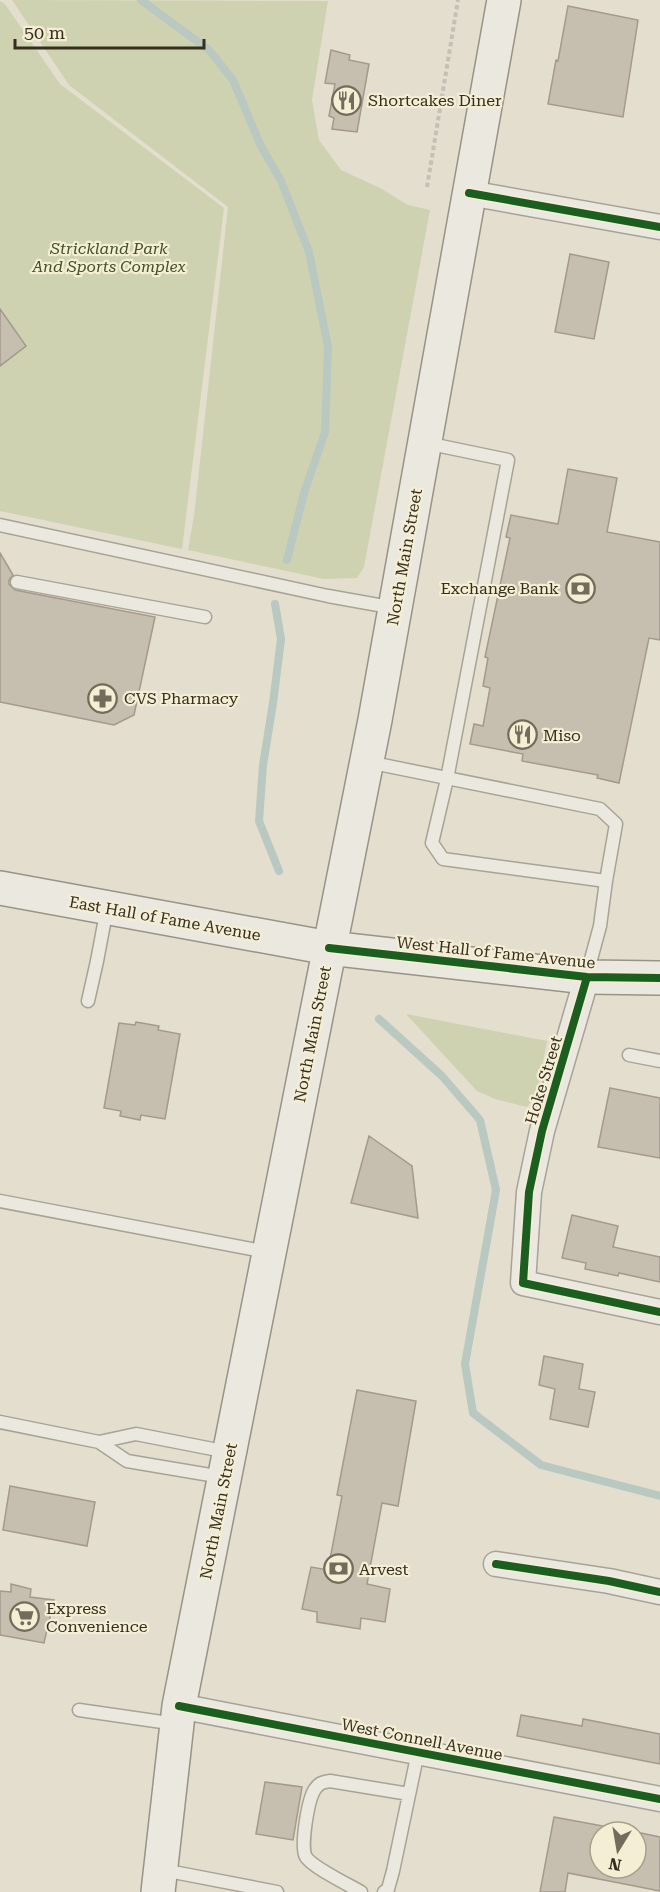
<svg xmlns="http://www.w3.org/2000/svg" width="660" height="1892" font-family="'Roboto Serif',serif">
<style>
.green{fill:#ced2b1}
.lines{fill:none;stroke-linecap:round;stroke-linejoin:round}
.stream{stroke:#b9c8c0;stroke-width:8}
.building{fill:#c6beae;stroke:#a39a8d;stroke-width:1.5}
.lane-casing{stroke:#a8a397;stroke-width:15}
.street-casing{stroke:#a8a397;stroke-width:27}
.secondary-casing{stroke:#989387;stroke-width:36}
.path{stroke:#c4c0b6;stroke-width:4;stroke-dasharray:4.5 3;stroke-linecap:butt}
.lane{stroke:#ebe8df;stroke-width:12}
.street{stroke:#ebe8df;stroke-width:24}
.secondary{stroke:#ebe8df;stroke-width:33}
.cycleway-casing{stroke:#f3eed4;stroke-width:11}
.cycleway{stroke:#1b5e20;stroke-width:8}
.labels{text-anchor:middle;stroke-width:4.5;stroke-linejoin:round;paint-order:stroke}
.poi-label{font-size:16px;fill:#362d1f;stroke:#f3eed4;text-anchor:start}
.park-label{font-size:16px;font-style:italic;fill:#415128;stroke:#f3eed4}
.street-label{font-size:16px;fill:#362d1f;stroke:#f3eed4}
</style>
<rect width="100%" height="100%" fill="#e3decd"/>
<path class="green" d="M 12,0 L 328,1 L 312,100 L 319,140 L 341,170 L 382,189 L 408,205 L 430,210 L 364,567 L 357,578 L 324,579 L 188,550 L 194,516 L 228,207 L 69,85 Z
M 0,1 L 5,4 L 60,84 L 224,208 L 182,549 L 0,511 Z
M 406,1014 L 547,1041 L 537,1092 L 527,1107 L 495,1099 L 477,1091 Z"/>
<g class="lines">
<path class="stream" d="M 141,0 L 209,50 L 233,80 L 260,144 L 281,181 L 309,252 L 328,347 L 325,432 L 304,493 L 287,560
M 275,604 L 281,639 L 273,703 L 263,765 L 259,821 L 279,871
M 379,1019 L 442,1076 L 480,1120 L 496,1190 L 465,1364 L 473,1413 L 541,1465 L 660,1496"/>
</g>
<path class="building" d="M 568,6 L 638,20 L 623,117 L 548,104 L 556,60 L 558,61 Z
M 331,50 L 350,55 L 349,60 L 369,64 L 357,132 L 332,129 L 334,118 L 329,116 L 335,84 L 325,83 Z
M 570,254 L 609,262 L 594,339 L 555,332 Z
M 0,309 L 26,346 L 0,366 Z
M 568,469 L 617,478 L 607,532 L 660,542 L 660,640 L 649,638 L 619,783 L 597,778 L 598,775 L 522,761 L 523,754 L 470,744 L 474,724 L 483,726 L 490,688 L 483,686 L 488,658 L 485,657 L 510,538 L 506,537 L 511,515 L 558,524 Z
M 0,553 L 13,575 L 9,580 L 9,584 L 15,590 L 155,617 L 134,715 L 114,725 L 0,702 Z
M 136,1022 L 159,1026 L 158,1030 L 180,1034 L 165,1119 L 141,1115 L 140,1120 L 120,1116 L 121,1111 L 104,1108 L 119,1023 L 135,1025 Z
M 610,1088 L 660,1098 L 660,1158 L 598,1147 Z
M 369,1136 L 412,1166 L 418,1218 L 351,1203 Z
M 572,1215 L 618,1226 L 613,1247 L 660,1257 L 660,1282 L 619,1273 L 618,1276 L 585,1269 L 586,1263 L 562,1258 Z
M 544,1356 L 583,1364 L 579,1389 L 595,1392 L 588,1427 L 550,1419 L 555,1389 L 539,1385 Z
M 357,1390 L 416,1401 L 398,1506 L 382,1503 L 367,1584 L 390,1589 L 385,1622 L 361,1618 L 360,1629 L 317,1622 L 317,1612 L 302,1609 L 311,1567 L 328,1570 L 342,1496 L 337,1495 Z
M 10,1486 L 95,1502 L 87,1546 L 3,1530 Z
M 11,1584 L 31,1589 L 30,1597 L 54,1600 L 44,1643 L 0,1635 L 0,1591 L 11,1592 Z
M 521,1715 L 582,1726 L 583,1719 L 660,1734 L 660,1764 L 517,1736 Z
M 265,1782 L 302,1787 L 293,1840 L 256,1834 Z
M 554,1817 L 635,1832 L 600,1832 L 600,1868 L 636,1868 L 636,1832 L 660,1837 L 660,1891 L 568,1873 L 565,1892 L 540,1892 Z"/>
<g class="lines">
<defs>
<path id="lane" d="M 426,443 L 508,460 L 447,779 L 432,843 L 443,859 L 606,881 L 600,926 L 587,974
M 0,525 L 328,596 L 395,608
M 17,582 L 205,617
M 368,762 L 600,809 L 616,824 L 606,881
M 88,1001 L 97,961 L 107,908
M 629,1055 L 660,1061
M 0,1201 L 267,1252
M 0,1422 L 99,1442 L 136,1434 L 228,1452
M 99,1442 L 127,1461 L 222,1477
M 79,1710 L 176,1724
M 163,1870 L 277,1892
M 361,1892 C 349,1885 312,1867 306,1857 C 300,1847 308,1799 315,1789 C 319,1783 323,1782 330,1781 L 409,1794
M 384,1892 L 388,1889 L 393,1871 L 418,1752"/>
<path id="street" d="M 469,193 L 660,227
M 587,977 L 542,1131 L 529,1192 L 523,1283 L 660,1312
M 496,1564 L 609,1581 L 660,1592
M 179,1706 L 660,1799"/>
<path id="secondary" d="M 0,888 L 329,948 L 587,977 L 660,978
M 158,1892 L 179,1706 L 375,720 L 504,0"/>
</defs>
<use href="#lane" class="lane-casing"/>
<use href="#street" class="street-casing"/>
<use href="#secondary" class="secondary-casing"/>
<path class="path" d="M 427,187 L 458,0"/>
<use href="#lane" class="lane"/>
<use href="#street" class="street"/>
<use href="#secondary" class="secondary"/>
<defs>
<path id="cycleway" d="M 469,193 L 660,227
M 329,948 L 587,977 L 660,978
M 587,977 L 542,1131 L 529,1192 L 523,1283 L 660,1312
M 496,1564 L 609,1581 L 660,1592
M 179,1706 L 660,1799"/>
</defs>
<use href="#cycleway" class="cycleway-casing"/>
<use href="#cycleway" class="cycleway"/>
</g>
<defs>
<symbol id="restaurant-ring" viewBox="-11 -11 22 22"><circle r="9.5" fill="#f3eed4" stroke="#736b5c" stroke-width="1.5"/><path d="M-5-6h1v4h1v-4h1v4h1v-4h1v5L-1.5 .5V6h-2V.5L-5-1ZM5-6V6H3V1.5H1.5Q1.5-4 5-6Z" fill="#736b5c"/></symbol>
<symbol id="bank-ring" viewBox="-11 -11 22 22"><circle r="9.5" fill="#f3eed4" stroke="#736b5c" stroke-width="1.5"/><path d="M-6-4H6V4H-6ZM0-2.3a2.3 2.3 0 1 0 0 4.6a2.3 2.3 0 1 0 0-4.6Z" fill="#736b5c"/></symbol>
<symbol id="pharmacy-ring" viewBox="-11 -11 22 22"><circle r="9.5" fill="#f3eed4" stroke="#736b5c" stroke-width="1.5"/><path d="M-2-6h4v4h4v4h-4v4h-4v-4h-4v-4h4Z" fill="#736b5c"/></symbol>
<symbol id="supermarket-ring" viewBox="-11 -11 22 22"><circle r="9.5" fill="#f3eed4" stroke="#736b5c" stroke-width="1.5"/><path d="M-6-5.5h2.5l.6 2H6L4.5 2H-2.5L-4.4-4H-6ZM-1.5 3.2a1.3 1.3 0 1 0 .1 0ZM3 3.2a1.3 1.3 0 1 0 .1 0Z" fill="#736b5c"/></symbol>
</defs>
<g fill-rule="evenodd">
<use href="#restaurant-ring" x="330" y="84" width="33" height="33"/>
<use href="#bank-ring" x="564" y="572" width="33" height="33"/>
<use href="#pharmacy-ring" x="86" y="682" width="33" height="33"/>
<use href="#restaurant-ring" x="506" y="718" width="33" height="33"/>
<use href="#bank-ring" x="322" y="1552" width="33" height="33"/>
<use href="#supermarket-ring" x="8" y="1600" width="33" height="33"/>
</g>
<g class="labels">
<g class="poi-label">
<text x="368" y="106">Shortcakes Diner</text>
<text x="559" y="594" text-anchor="end">Exchange Bank</text>
<text x="124" y="704">CVS Pharmacy</text>
<text x="543" y="741">Miso</text>
<text x="359" y="1575">Arvest</text>
<text x="46" y="1614">Express<tspan x="46" dy="18">Convenience</tspan></text>
</g>
<g class="park-label">
<text x="109" y="254">Strickland Park<tspan x="109" dy="18">And Sports Complex</tspan></text>
</g>
<g class="street-label">
<text transform="translate(404 557) rotate(-80)" y="6">North Main Street</text>
<text transform="translate(165 918) rotate(10)" y="6">East Hall of Fame Avenue</text>
<text transform="translate(496 952) rotate(6)" y="6">West Hall of Fame Avenue</text>
<text transform="translate(312 1034) rotate(-79)" y="6">North Main Street</text>
<text transform="translate(543 1080) rotate(-73)" y="6">Hoke Street</text>
<text transform="translate(218 1511) rotate(-79)" y="6">North Main Street</text>
<text transform="translate(422 1739) rotate(11)" y="6">West Connell Avenue</text>
</g>
</g>
<g transform="translate(618 1850) rotate(191)"><circle r="28" fill="#f3eed4" stroke="#a7a18c" stroke-width="1.5"/>
<path d="M0-4.5L10 22L0 15L-10 22Z" fill="#736b5c"/>
<text y="-9" font-size="16" font-weight="bold" text-anchor="middle" fill="#362d1f">N</text>
</g>
<path d="M15 39v9h189v-9" fill="none" stroke="#362d1f" stroke-width="3"/>
<text x="24" y="39" font-size="18" fill="#362d1f" stroke="#f3eed4" stroke-width="4.5" paint-order="stroke">50 m</text>
</svg>
